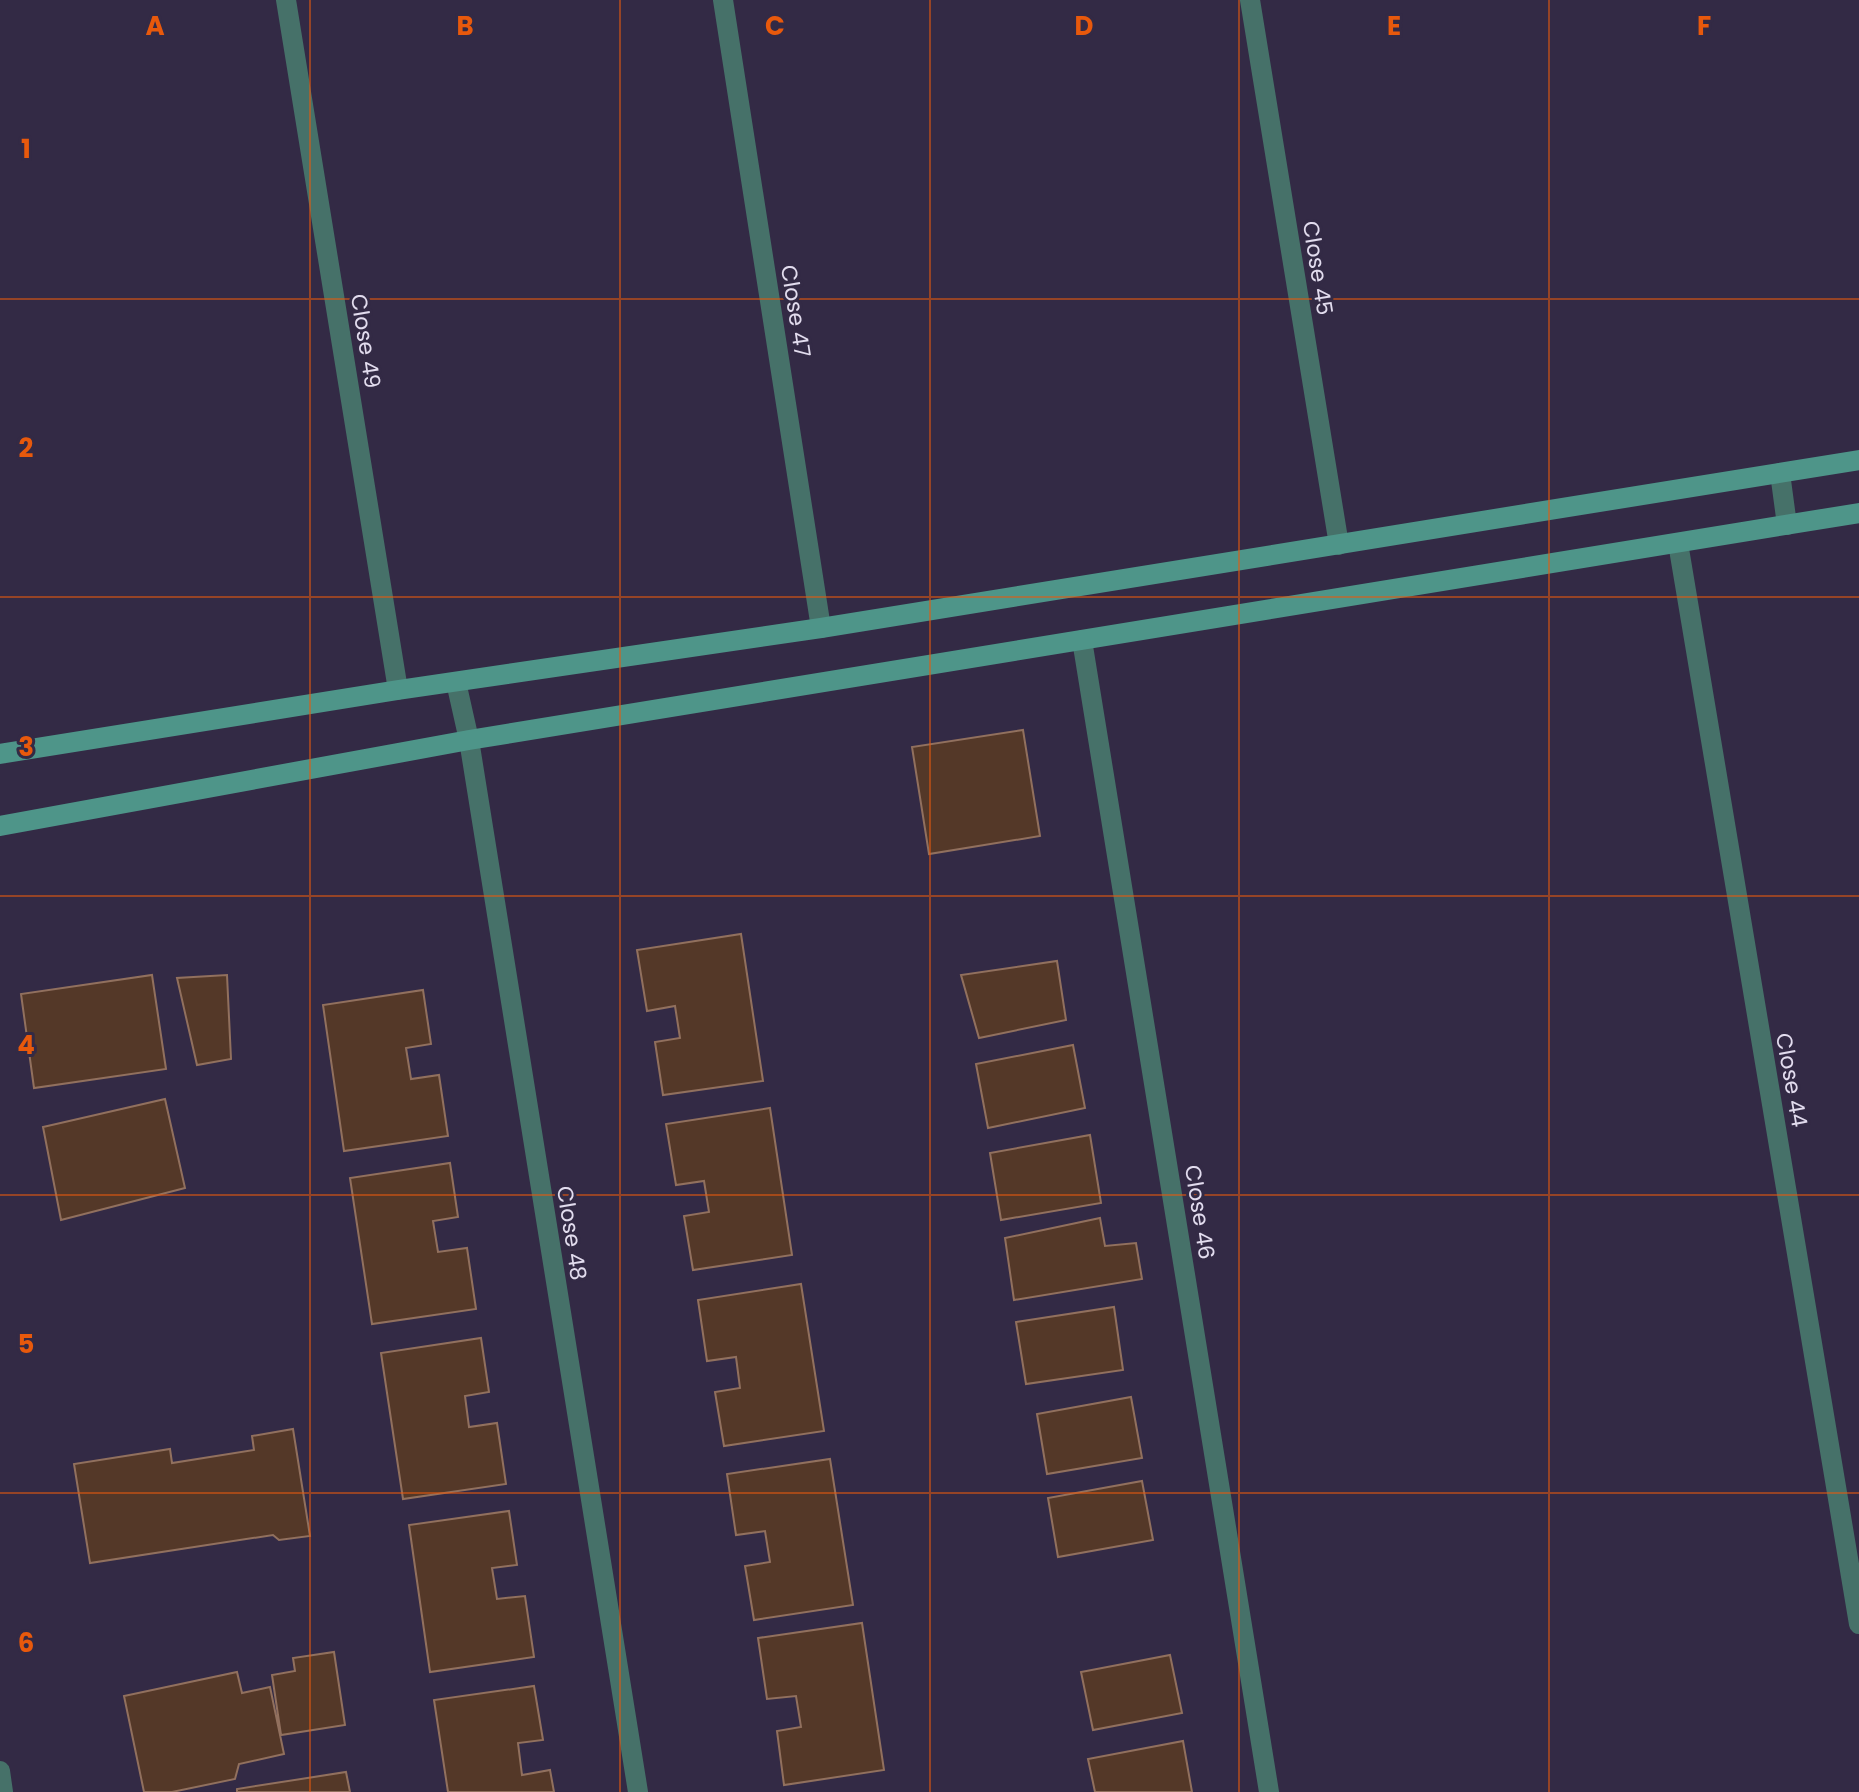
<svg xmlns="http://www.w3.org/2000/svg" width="1859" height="1792" font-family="Poppins,sans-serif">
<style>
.building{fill:#543828;stroke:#91705e;stroke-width:2}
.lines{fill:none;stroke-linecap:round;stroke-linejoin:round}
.street{stroke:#467169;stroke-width:20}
.secondary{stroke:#4e9589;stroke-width:20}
.grid{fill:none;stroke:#e8590c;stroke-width:2;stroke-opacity:0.55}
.labels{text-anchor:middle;stroke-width:6;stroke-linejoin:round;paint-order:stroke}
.street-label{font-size:22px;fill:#e2dcee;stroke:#332a45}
.grid-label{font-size:26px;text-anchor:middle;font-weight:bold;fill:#e8590c;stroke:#332a45;stroke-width:6;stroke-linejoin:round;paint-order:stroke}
</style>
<rect width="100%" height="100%" fill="#332a45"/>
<path class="building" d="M 1023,730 L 1040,836 L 929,854 L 912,747 Z
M 741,934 L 763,1081 L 663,1095 L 655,1042 L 680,1038 L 675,1006 L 647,1011 L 637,950 Z
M 1057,961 L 1066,1020 L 979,1038 L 961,975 Z
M 152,975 L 166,1069 L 34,1088 L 21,994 Z
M 227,975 L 231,1059 L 197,1065 L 177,978 Z
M 423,990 L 431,1044 L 406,1048 L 411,1079 L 439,1075 L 448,1136 L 344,1151 L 323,1005 Z
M 1073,1045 L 1085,1108 L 988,1128 L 976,1064 Z
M 165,1099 L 185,1188 L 61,1220 L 43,1127 Z
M 770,1108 L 792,1255 L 693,1270 L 684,1216 L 709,1212 L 704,1181 L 676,1185 L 666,1124 Z
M 1090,1135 L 1101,1203 L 1001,1220 L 990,1153 Z
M 450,1163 L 458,1217 L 433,1221 L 438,1252 L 467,1248 L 476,1309 L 372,1324 L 350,1178 Z
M 1100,1218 L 1105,1246 L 1136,1243 L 1142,1279 L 1014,1300 L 1005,1238 Z
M 801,1284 L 824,1431 L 724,1446 L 715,1392 L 740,1388 L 736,1357 L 707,1361 L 698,1300 Z
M 1114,1307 L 1123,1370 L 1026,1384 L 1016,1322 Z
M 481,1338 L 489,1392 L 465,1396 L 469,1427 L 497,1423 L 506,1484 L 403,1499 L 381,1353 Z
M 1131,1397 L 1142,1458 L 1047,1474 L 1037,1414 Z
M 293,1429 L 310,1536 L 279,1540 L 273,1535 L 90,1563 L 74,1464 L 170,1449 L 172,1463 L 254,1450 L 252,1436 Z
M 830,1459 L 853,1605 L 754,1620 L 745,1566 L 770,1562 L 765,1531 L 736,1535 L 727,1474 Z
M 1142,1481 L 1153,1540 L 1058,1557 L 1048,1498 Z
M 509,1511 L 517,1565 L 492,1568 L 497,1599 L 525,1596 L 534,1657 L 430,1672 L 409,1525 Z
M 862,1623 L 884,1770 L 784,1785 L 777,1731 L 801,1727 L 796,1696 L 767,1699 L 758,1638 Z
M 334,1652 L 345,1725 L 281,1735 L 272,1675 L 295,1671 L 293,1658 Z
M 1170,1655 L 1182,1713 L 1093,1730 L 1081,1672 Z
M 237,1672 L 242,1693 L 270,1687 L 284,1754 L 239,1764 L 235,1779 L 172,1792 L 144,1792 L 124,1696 Z
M 534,1686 L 543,1740 L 518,1743 L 522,1775 L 550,1770 L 554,1792 L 448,1792 L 434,1700 Z
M 1183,1741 L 1192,1792 L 1095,1792 L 1088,1759 Z
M 346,1772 L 350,1792 L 237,1792 L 237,1789 Z"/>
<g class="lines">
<path class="street" d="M 286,0 L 398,690
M 723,0 L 821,628
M 1250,0 L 1339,545
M 1780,473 L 1787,525
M 1678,543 L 1859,1624
M 1082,640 L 1269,1792
M 456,682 L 469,740 L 638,1792
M 0,1771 L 3,1792"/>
<path class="secondary" d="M 0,754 L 398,690 L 821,628 L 1859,460
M 0,826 L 469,740 L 1859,513"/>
</g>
<path class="grid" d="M 310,0 L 310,1792M 620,0 L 620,1792M 930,0 L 930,1792M 1239,0 L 1239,1792M 1549,0 L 1549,1792M 0,299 L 1859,299M 0,597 L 1859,597M 0,896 L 1859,896M 0,1195 L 1859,1195M 0,1493 L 1859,1493"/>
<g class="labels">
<g class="street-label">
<text transform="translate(1318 268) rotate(81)" y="8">Close 45</text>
<text transform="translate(796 311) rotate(81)" y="8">Close 47</text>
<text transform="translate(366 341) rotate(81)" y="8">Close 49</text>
<text transform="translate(1792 1080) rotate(80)" y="8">Close 44</text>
<text transform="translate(1200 1212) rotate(81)" y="8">Close 46</text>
<text transform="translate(572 1233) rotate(81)" y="8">Close 48</text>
</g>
</g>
<g class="grid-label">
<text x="155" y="35">A</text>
<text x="465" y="35">B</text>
<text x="775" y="35">C</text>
<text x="1084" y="35">D</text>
<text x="1394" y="35">E</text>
<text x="1704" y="35">F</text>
<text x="26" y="158">1</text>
<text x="26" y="457">2</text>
<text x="26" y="756">3</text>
<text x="26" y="1054">4</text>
<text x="26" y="1353">5</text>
<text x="26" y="1652">6</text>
</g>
</svg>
